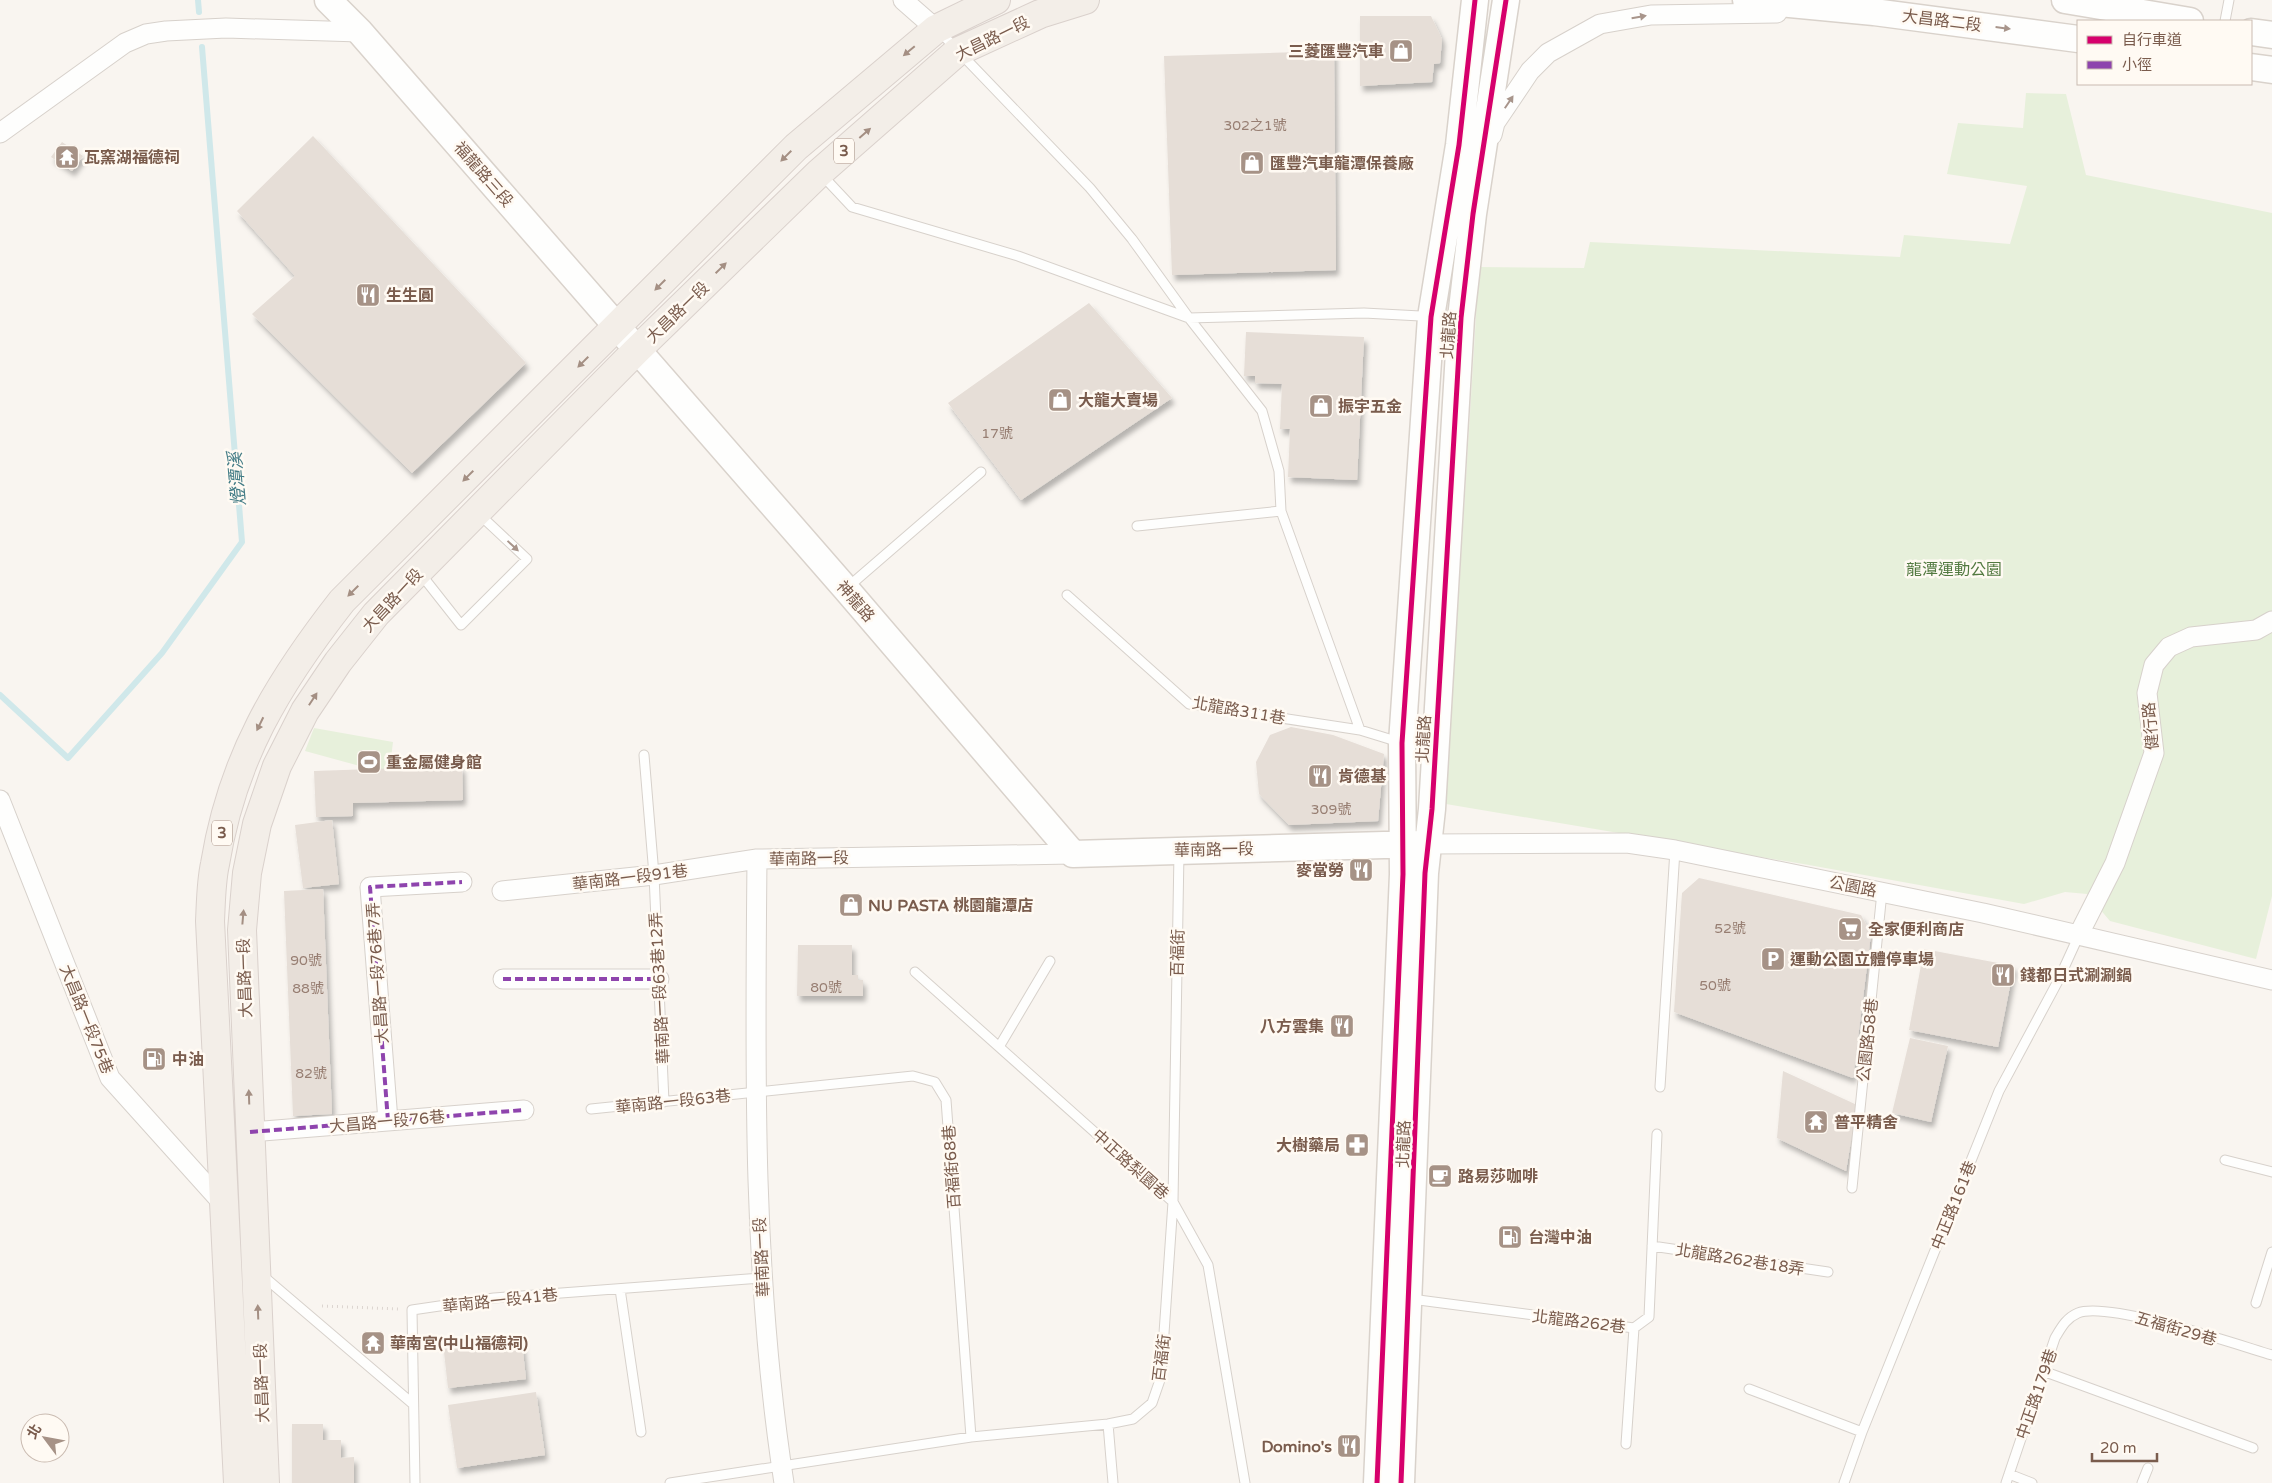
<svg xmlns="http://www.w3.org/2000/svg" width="2272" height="1483" font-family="'Varela Round','Noto Sans TC',sans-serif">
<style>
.green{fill:#e7f0db}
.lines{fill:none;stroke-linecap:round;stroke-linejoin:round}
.stream{stroke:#d0e8ea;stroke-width:6}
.building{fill:#e6ded7;filter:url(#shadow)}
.service-casing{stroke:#d7d1cb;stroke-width:11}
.minor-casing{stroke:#d7d1cb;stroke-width:21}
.secondary-casing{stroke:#d9d2cb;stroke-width:29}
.primary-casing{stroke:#dad1cc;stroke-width:30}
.path{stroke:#dcd5d0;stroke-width:3;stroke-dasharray:1 4;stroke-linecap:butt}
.service{stroke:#fefefd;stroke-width:9}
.minor{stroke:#fefefd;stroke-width:19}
.secondary{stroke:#fefefd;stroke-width:26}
.primary{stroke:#f3eee8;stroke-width:28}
.quiet{stroke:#8e44ad;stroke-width:4;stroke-dasharray:8 4;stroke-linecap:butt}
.cycleway-casing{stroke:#fffaf3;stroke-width:8}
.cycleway{stroke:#d6006c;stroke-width:5}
.oneway{fill:#a8958b}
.oneway2{fill:#a48f83}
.labels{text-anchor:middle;stroke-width:5;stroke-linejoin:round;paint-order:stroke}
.number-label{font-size:14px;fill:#977e72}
.shield{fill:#fffaf3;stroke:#a28b7f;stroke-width:1}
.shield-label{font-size:15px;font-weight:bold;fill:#7a5c4d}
.street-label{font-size:16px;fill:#7a5c4d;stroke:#fffaf3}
.poi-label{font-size:16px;font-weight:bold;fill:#7a5c4d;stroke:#fffaf3;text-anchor:start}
.park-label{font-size:16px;fill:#537a41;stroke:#fffaf3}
.water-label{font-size:18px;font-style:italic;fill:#437c86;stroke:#fffaf3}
</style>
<defs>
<filter id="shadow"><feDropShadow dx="3" dy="5.5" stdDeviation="2.5" flood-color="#0004"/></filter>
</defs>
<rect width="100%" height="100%" fill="#f9f5f0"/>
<path class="green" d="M 2026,93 L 2066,94 L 2086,175 L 2272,213 L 2272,896 L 2256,959 L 2110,921 L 2087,894 L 2065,892 L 2024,904 L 1809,865 L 1446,804 L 1479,267 L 1584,268 L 1590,242 L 1900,257 L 1904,235 L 2010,244 L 2027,186 L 1947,174 L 1958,123 L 2023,128 Z
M 314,728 L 393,742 L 389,774 L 305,751 Z"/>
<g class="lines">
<path class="stream" d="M 198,0 L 199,12
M 0,695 L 68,758 L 162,653 L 242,542 L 202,47"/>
</g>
<path class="building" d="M 1360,16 L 1431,16 L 1442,39 L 1440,63 L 1434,64 L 1432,82 L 1360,86 Z
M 1334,51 L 1336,270 L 1172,275 L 1164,56 Z
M 313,136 L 526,363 L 412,473 L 252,314 L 295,276 L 237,211 Z
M 62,142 L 83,156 L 72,171 L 51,157 Z
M 1089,303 L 1172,398 L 1021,500 L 948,403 Z
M 1246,332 L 1364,337 L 1357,480 L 1288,477 L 1290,429 L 1280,429 L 1282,384 L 1255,383 L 1255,376 L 1244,376 Z
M 1291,727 L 1333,735 L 1384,754 L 1378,821 L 1289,825 L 1259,794 L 1256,762 L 1270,735 Z
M 462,766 L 463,800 L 353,803 L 353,816 L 316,817 L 314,771 Z
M 332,820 L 339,884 L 303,888 L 295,825 Z
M 1699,878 L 1861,915 L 1871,934 L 1853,1078 L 1674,1012 L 1682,893 Z
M 323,889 L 332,1114 L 293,1116 L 284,891 Z
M 798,945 L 852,945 L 852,975 L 858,975 L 858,980 L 863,980 L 863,996 L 797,996 Z
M 1924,949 L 2014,966 L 1998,1047 L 1909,1030 Z
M 1910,1038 L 1948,1046 L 1931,1122 L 1892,1113 Z
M 1783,1071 L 1857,1105 L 1846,1171 L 1777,1138 Z
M 521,1334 L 526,1379 L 448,1388 L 443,1343 Z
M 536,1392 L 545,1455 L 457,1468 L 448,1405 Z
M 292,1424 L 323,1424 L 323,1440 L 341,1440 L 341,1458 L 354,1457 L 354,1483 L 292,1483 Z"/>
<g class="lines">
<defs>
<path id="service" d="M 2225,21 L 2229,0
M 939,31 L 1090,188 L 1132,239 L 1189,318 L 1262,411 L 1279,471 L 1281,511 L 1360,730
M 821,174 L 852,207 L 1018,256 L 1189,318 L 1364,313 L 1458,318
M 1137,526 L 1281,511
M 420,573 L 461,625 L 527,559 L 479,514
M 848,587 L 981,472
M 1067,595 L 1189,704 L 1360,730 L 1399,742
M 644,755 L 654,875 L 664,1102
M 915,972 L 1173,1202 L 1208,1265 L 1245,1483
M 999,1047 L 1050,961
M 1660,1087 L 1675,850
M 591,1109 L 913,1076 L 935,1082 L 946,1100 L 971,1437
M 2225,1160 L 2272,1172
M 1852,1188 L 1882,892
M 1652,1246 L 1828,1272
M 263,1276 L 413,1404
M 620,1289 L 641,1432
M 1411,1299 L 1634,1328 L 1649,1317 L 1657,1134
M 2256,1303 L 2272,1252
M 2043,1371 L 2253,1448
M 1749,1389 L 1862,1432
M 1108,1424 L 1113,1483
M 1626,1444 L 1634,1328
M 2009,1474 L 2032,1483
M 415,1483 L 412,1310 L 494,1298 L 761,1278
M 670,1483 L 971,1437 L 1108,1424 L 1133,1419 L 1152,1403 L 1161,1377 L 1173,1202 L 1179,852
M 1844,1483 L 1862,1432 L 1999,1091 L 2058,981 L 2079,935
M 2006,1483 L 2055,1338 C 2061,1328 2066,1318 2078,1313 C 2108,1301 2235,1344 2272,1355
M 2142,1483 L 2148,1468"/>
<path id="minor" d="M 903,0 L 936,29
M 0,133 L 125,43 L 146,34 L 166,31 L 226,28 L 360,32
M 1492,135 L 1495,123 L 1530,71 L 1548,53 L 1600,24 L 1651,15 L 1777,13
M 0,800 L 110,1078 L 225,1206
M 1427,844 L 1627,843 L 1675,850 L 1983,913 L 2272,980
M 757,859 C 755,1068 752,1276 784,1483
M 502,891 L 654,875 L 757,859 L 1073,854
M 2079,934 L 2115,863 L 2154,753 L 2147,693 L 2154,665 L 2169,647 L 2191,637 L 2256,630 L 2272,621
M 503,979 L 659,979
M 388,1121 L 370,887 L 462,882
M 250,1132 L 524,1110"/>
<path id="secondary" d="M 328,0 L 360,32 L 846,589 L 1073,854 L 1419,844
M 1746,0 L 1874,12 L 2078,39
M 2065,0 L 2190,21
M 2251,32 L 2272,35
M 2251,67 L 2272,70
M 1377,1483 L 1403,874 L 1402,743 L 1431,317 L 1459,145 L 1475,0
M 1401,1483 L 1425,873 L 1432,809 L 1461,318 L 1473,214 L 1506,0"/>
<path id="primary" d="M 238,1483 L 210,921 C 211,902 211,882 215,864 C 232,759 277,684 342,601 L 796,147 L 936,29 L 996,0
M 265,1483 L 242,930 L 247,873 L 257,824 L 277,766 L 305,711 L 338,662 L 376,614 L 636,351 L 819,173 L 957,52 L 1040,14 L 1085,0"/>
</defs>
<use href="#service" class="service-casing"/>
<use href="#minor" class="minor-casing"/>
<use href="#secondary" class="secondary-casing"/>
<use href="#primary" class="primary-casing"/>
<path class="path" d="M 322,1306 L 399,1309"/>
<use href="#service" class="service"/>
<use href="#minor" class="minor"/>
<use href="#secondary" class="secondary"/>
<use href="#primary" class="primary"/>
<path class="quiet" d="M 503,979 L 659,979
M 388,1121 L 370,887 L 462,882
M 250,1132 L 524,1110"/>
<defs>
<path id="cycleway" d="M 1377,1483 L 1403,874 L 1402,743 L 1431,317 L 1459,145 L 1475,0
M 1401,1483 L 1425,873 L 1432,809 L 1461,318 L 1473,214 L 1506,0"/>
</defs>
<use href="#cycleway" class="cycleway-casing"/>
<use href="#cycleway" class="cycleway"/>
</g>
<defs><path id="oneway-solid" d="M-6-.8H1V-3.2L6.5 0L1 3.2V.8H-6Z" transform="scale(1.25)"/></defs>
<g class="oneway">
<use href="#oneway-solid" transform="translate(1639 17) rotate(-10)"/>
<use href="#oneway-solid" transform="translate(2003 28) rotate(7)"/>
<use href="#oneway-solid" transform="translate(1509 102) rotate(-56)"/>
<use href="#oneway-solid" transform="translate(513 546) rotate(43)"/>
</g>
<g class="oneway2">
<use href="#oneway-solid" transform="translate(909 51) rotate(140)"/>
<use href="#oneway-solid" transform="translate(865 133) rotate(-41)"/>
<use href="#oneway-solid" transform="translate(786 156) rotate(135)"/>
<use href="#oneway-solid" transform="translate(721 268) rotate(-44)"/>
<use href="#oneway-solid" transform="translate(660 285) rotate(135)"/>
<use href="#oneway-solid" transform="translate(583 362) rotate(135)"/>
<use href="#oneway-solid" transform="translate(468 476) rotate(135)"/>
<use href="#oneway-solid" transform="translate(353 591) rotate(135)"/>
<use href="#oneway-solid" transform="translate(313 699) rotate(-57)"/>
<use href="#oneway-solid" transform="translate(260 724) rotate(116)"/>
<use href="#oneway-solid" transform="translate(243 917) rotate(-85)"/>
<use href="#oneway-solid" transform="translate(249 1097) rotate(-92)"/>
<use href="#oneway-solid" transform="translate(258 1312) rotate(-92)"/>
</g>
<defs>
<symbol id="shop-square" viewBox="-11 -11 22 22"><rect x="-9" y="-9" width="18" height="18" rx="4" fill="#a69286" stroke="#fffaf3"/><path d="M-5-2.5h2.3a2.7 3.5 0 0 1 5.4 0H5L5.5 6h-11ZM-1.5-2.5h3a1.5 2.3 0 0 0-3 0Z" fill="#fff"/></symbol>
<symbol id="temple-square" viewBox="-11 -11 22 22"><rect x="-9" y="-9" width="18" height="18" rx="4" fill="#a69286" stroke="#fffaf3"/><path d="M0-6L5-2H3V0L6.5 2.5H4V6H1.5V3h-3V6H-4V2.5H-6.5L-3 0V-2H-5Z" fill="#fff"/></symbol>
<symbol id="restaurant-square" viewBox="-11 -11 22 22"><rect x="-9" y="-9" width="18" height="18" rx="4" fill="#a69286" stroke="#fffaf3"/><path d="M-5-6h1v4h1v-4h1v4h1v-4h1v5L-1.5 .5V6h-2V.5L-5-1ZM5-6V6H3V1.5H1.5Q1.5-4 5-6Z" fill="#fff"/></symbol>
<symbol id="stadium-square" viewBox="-11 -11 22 22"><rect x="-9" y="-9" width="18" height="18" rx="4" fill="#a69286" stroke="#fffaf3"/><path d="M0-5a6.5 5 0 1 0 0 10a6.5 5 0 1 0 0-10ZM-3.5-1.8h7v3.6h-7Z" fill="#fff"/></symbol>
<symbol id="supermarket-square" viewBox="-11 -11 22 22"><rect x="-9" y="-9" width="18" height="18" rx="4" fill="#a69286" stroke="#fffaf3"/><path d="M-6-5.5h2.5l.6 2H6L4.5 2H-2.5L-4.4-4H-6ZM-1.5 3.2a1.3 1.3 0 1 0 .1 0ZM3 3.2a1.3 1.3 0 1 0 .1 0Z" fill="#fff"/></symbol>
<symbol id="parking-square" viewBox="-11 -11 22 22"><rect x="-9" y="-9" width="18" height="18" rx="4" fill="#a69286" stroke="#fffaf3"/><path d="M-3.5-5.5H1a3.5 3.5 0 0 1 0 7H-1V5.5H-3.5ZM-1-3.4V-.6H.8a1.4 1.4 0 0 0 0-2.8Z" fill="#fff"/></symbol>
<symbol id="fuel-square" viewBox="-11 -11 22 22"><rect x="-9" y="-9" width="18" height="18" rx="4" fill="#a69286" stroke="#fffaf3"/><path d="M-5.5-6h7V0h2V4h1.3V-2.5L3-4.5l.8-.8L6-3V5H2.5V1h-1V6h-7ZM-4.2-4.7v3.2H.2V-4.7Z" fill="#fff"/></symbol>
<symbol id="pharmacy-square" viewBox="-11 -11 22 22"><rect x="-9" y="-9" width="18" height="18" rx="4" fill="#a69286" stroke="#fffaf3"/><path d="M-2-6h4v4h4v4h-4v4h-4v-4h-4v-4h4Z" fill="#fff"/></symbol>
<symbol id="cafe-square" viewBox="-11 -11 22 22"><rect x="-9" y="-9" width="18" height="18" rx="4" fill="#a69286" stroke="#fffaf3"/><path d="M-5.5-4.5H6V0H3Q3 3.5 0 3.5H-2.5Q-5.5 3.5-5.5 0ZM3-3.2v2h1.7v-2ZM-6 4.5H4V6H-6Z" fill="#fff"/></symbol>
</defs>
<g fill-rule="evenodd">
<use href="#shop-square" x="1387" y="37" width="28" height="28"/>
<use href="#temple-square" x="53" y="143" width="28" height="28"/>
<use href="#shop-square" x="1238" y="149" width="28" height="28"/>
<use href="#restaurant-square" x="354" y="281" width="28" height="28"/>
<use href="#shop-square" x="1046" y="386" width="28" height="28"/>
<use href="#shop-square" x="1307" y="392" width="28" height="28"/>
<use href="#stadium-square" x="355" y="748" width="28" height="28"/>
<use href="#restaurant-square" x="1306" y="762" width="28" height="28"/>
<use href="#restaurant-square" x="1347" y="856" width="28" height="28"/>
<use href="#shop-square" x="837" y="891" width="28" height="28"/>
<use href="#supermarket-square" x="1836" y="915" width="28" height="28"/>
<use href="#parking-square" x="1759" y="945" width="28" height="28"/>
<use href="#restaurant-square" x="1989" y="961" width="28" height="28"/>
<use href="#restaurant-square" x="1328" y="1012" width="28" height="28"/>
<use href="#fuel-square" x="140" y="1045" width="28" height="28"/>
<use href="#temple-square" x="1802" y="1108" width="28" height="28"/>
<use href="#pharmacy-square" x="1343" y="1131" width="28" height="28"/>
<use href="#cafe-square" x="1426" y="1162" width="28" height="28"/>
<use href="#fuel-square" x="1496" y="1223" width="28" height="28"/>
<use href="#temple-square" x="359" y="1329" width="28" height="28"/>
<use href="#restaurant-square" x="1335" y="1432" width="28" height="28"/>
</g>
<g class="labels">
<g class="number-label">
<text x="1255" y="130">302之1號</text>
<text x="997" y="438">17號</text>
<text x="1331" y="814">309號</text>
<text x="1730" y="933">52號</text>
<text x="306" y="965">90號</text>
<text x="1715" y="990">50號</text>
<text x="826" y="992">80號</text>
<text x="308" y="993">88號</text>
<text x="311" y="1078">82號</text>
</g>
<g class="shield">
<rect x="834" y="138.5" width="20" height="25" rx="4"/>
<rect x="212" y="820.5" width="20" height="25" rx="4"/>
</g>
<g class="shield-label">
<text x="844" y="156">3</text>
<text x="222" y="838">3</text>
</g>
<g class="street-label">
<text transform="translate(1942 20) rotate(7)" y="6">大昌路二段</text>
<text transform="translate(992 38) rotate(-26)" y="6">大昌路一段</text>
<text transform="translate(484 174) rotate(49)" y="6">福龍路三段</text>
<text transform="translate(677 312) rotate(-44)" y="6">大昌路一段</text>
<text transform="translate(1448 335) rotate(-86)" y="6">北龍路</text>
<text transform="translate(392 600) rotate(-47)" y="6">大昌路一段</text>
<text transform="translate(856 601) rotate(49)" y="6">神龍路</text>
<text transform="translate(1239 710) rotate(10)" y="6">北龍路311巷</text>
<text transform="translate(2150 726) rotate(-95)" y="6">健行路</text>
<text transform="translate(1423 739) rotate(-87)" y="6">北龍路</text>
<text transform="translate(1214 849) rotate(-1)" y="6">華南路一段</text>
<text transform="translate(809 858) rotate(-1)" y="6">華南路一段</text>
<text transform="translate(630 877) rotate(-7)" y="6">華南路一段91巷</text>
<text transform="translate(1853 886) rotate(11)" y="6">公園路</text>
<text transform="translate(1177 953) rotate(-89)" y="6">百福街</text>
<text transform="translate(377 973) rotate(-94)" y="6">大昌路一段76巷7弄</text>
<text transform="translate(244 978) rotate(-92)" y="6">大昌路一段</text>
<text transform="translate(659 988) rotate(-93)" y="6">華南路一段63巷12弄</text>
<text transform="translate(87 1019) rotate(68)" y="6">大昌路一段75巷</text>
<text transform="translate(1867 1040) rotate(-84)" y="6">公園路58巷</text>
<text transform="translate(673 1101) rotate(-6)" y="6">華南路一段63巷</text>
<text transform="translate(387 1121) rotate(-5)" y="6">大昌路一段76巷</text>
<text transform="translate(1403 1144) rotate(-88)" y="6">北龍路</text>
<text transform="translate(1131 1164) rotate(42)" y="6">中正路梨園巷</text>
<text transform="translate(951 1167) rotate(-94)" y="6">百福街68巷</text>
<text transform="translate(1953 1205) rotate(-68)" y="6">中正路161巷</text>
<text transform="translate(761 1257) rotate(-93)" y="6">華南路一段</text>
<text transform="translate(1740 1259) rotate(9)" y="6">北龍路262巷18弄</text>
<text transform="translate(500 1300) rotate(-6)" y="6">華南路一段41巷</text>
<text transform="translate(1579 1321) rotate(7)" y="6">北龍路262巷</text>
<text transform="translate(2176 1328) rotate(16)" y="6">五福街29巷</text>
<text transform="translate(1161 1358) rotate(-83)" y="6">百福街</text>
<text transform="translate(261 1383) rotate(-92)" y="6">大昌路一段</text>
<text transform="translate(2036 1394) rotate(-71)" y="6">中正路179巷</text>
</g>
<g class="poi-label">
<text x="1384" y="57" text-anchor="end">三菱匯豐汽車</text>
<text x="84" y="163">瓦窯湖福德祠</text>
<text x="1270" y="169">匯豐汽車龍潭保養廠</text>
<text x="386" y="301">生生圓</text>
<text x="1078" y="406">大龍大賣場</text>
<text x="1338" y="412">振宇五金</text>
<text x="386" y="768">重金屬健身館</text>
<text x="1338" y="782">肯德基</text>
<text x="1344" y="876" text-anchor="end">麥當勞</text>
<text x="868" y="911">NU PASTA 桃園龍潭店</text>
<text x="1868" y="935">全家便利商店</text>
<text x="1790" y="965">運動公園立體停車場</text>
<text x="2020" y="981">錢都日式涮涮鍋</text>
<text x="1324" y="1032" text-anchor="end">八方雲集</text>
<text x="172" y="1065">中油</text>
<text x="1834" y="1128">普平精舍</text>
<text x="1340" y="1151" text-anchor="end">大樹藥局</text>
<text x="1458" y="1182">路易莎咖啡</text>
<text x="1528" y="1243">台灣中油</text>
<text x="390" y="1349">華南宮(中山福德祠)</text>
<text x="1332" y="1452" text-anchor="end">Domino's</text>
</g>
<g class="park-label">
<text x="1954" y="575">龍潭運動公園</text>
</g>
<g class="water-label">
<text transform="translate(237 479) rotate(-95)" y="6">燈潭溪</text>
</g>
</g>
<rect x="2077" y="20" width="175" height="65" fill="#fffaf3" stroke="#cabbb1"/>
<rect x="2087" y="36" width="25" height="8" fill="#d6006c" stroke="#cabbb1"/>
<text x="2122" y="45" font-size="15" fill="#7a5c4d">自行車道</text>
<rect x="2087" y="61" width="25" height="8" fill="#8e44ad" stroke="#cabbb1"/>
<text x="2122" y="70" font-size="15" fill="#7a5c4d">小徑</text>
<g transform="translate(45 1438) rotate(302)"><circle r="24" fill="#fffaf3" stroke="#cabbb1"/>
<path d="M0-4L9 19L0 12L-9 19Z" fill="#a69286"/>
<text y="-8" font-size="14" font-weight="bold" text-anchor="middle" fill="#7a5c4d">北</text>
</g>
<path d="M2092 1453v8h65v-8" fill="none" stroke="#7a5c4d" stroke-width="2.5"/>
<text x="2100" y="1453" font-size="15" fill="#7a5c4d" stroke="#fffaf3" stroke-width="4" paint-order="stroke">20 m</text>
</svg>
